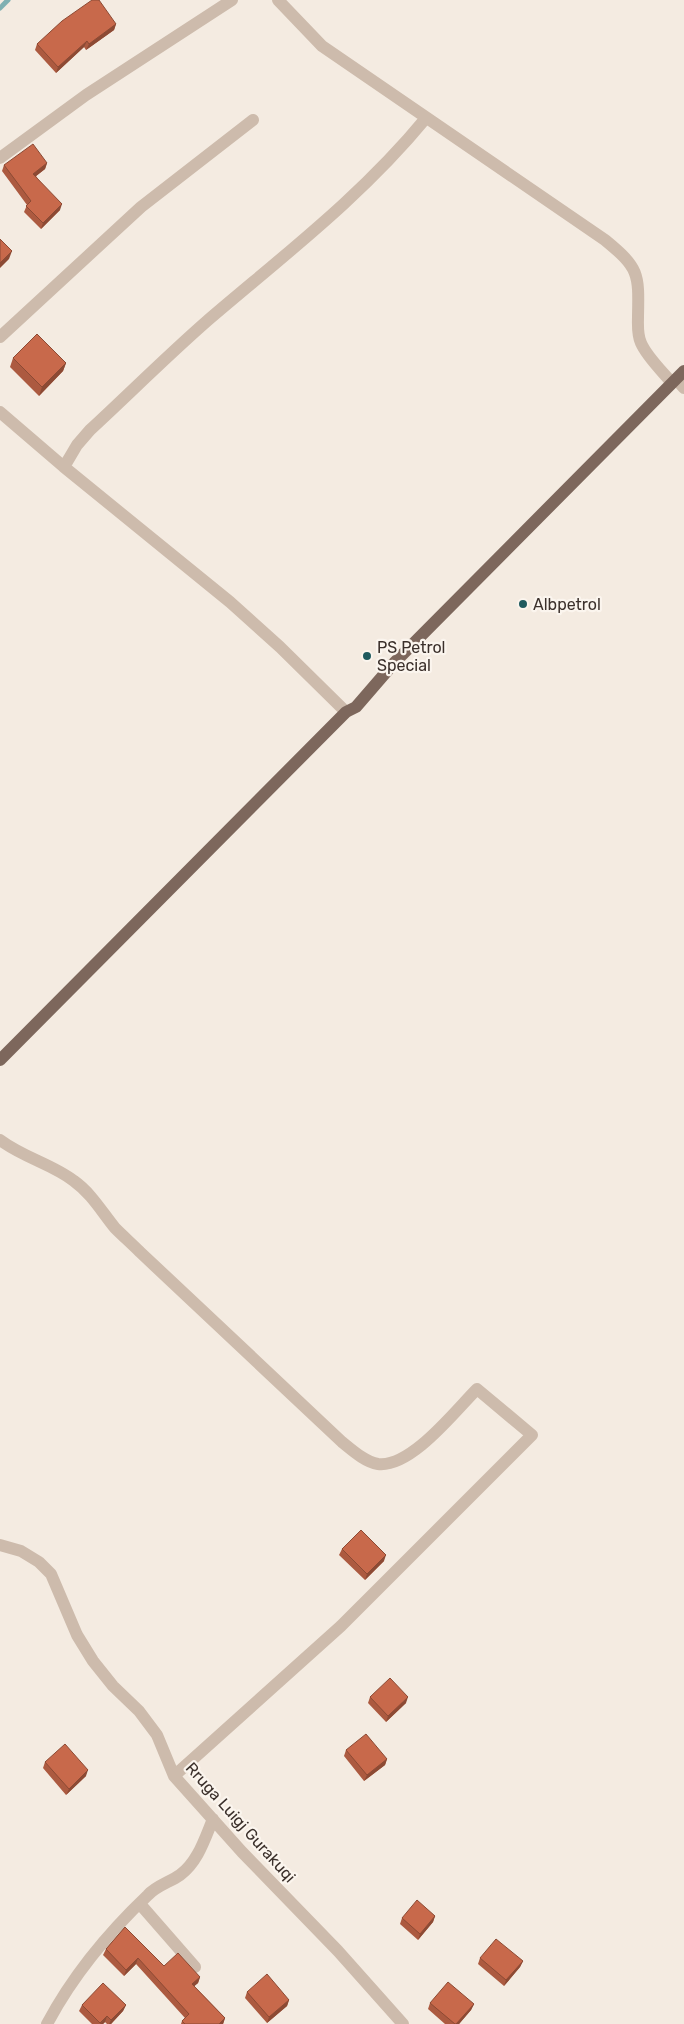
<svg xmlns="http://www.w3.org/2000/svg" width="684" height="2024" font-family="Rubik,sans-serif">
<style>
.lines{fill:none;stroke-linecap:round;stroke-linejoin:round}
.stream{stroke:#7fb0b2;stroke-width:5}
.minor{stroke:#cdbbac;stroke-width:12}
.primary{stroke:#7d675c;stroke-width:12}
.wall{fill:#ac5a40}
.shaded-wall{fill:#8c4a34}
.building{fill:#c8694b;stroke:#8c4a34}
.poi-dot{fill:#1f5a5e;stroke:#fbf5ee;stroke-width:2}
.labels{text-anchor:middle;stroke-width:4.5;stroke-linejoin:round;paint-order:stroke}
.poi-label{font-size:16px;fill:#3b302b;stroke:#fbf5ee;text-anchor:start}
.street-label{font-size:16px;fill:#3b302b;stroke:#fbf5ee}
</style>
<rect width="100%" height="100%" fill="#f4ebe1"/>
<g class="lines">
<path class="stream" d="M 0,8 L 8,0"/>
<path class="minor" d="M 278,0 L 322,46 L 605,240 C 639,268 639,273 638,316 C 638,325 637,335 641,343 C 647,357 662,371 672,383
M 0,158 L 86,95 L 232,0
M 0,337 L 141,207 L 253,120
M 676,379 L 684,388
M 0,412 L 64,467 L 230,602 L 280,647 L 346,712
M 64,467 L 77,445 L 90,430 C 129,394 167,356 207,321 C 284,255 361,197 426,118
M 0,1140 C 24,1158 52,1164 74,1181 C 91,1193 102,1212 115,1228 C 123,1236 132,1244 140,1252 L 342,1442 C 352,1450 365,1462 378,1464 C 411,1468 455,1411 477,1389 L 532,1435 L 341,1626 L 174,1776
M 0,1545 L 21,1551 L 39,1562 L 51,1574 L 77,1635 L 93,1661 L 113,1686 L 139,1711 L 157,1735 L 174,1776 L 242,1852 L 338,1951 L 403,2024
M 140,1904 L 195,1967
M 47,2024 C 72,1977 109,1932 148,1895 C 156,1886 170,1882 180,1875 C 198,1862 205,1838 213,1819"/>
<path class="primary" d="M 0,1060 L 346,712 L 356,707 L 394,663 L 684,371"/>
</g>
<path class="wall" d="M 116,24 L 114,30 L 86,50 L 84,47 L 56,73 L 35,50 L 37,44 Z
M 47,163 L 45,169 L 36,176 L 60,210 L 41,229 L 24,212 L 27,205 L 2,171 L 4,165 Z
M 13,358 L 66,363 L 63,371 L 39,396 L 10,367 Z
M 342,1549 L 384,1561 L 365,1580 L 339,1555 Z
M 370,1697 L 406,1703 L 386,1722 L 368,1703 Z
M 346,1750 L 387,1759 L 385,1765 L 364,1781 L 344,1756 Z
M 45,1762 L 86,1776 L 66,1795 L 43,1768 Z
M 435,1916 L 433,1922 L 418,1940 L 400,1924 L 402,1918 Z
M 125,1927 L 164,1966 L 200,1977 L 198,1983 L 194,1986 L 225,2018 L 223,2024 L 181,2024 L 182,2021 L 185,2018 L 136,1964 L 124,1976 L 103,1955 L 106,1949 Z
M 480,1958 L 523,1961 L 520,1967 L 504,1986 L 478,1964 Z
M 247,1992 L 289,2000 L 287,2006 L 267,2023 L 245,1998 Z
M 430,2003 L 474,2004 L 471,2010 L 459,2024 L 445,2024 L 428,2009 Z
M 82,2005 L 126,2005 L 123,2011 L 111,2024 L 107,2024 L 105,2022 L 103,2024 L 92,2024 L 79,2011 Z"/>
<path class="shaded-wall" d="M 116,24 L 114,30 L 86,50 L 89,44 Z
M 87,41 L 84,47 L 56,73 L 58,67 Z
M 47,163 L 45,169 L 31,180 L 33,174 Z
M 62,204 L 60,210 L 41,229 L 43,223 Z
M 12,251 L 9,259 L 0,268 L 0,263 Z
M 66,363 L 63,371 L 39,396 L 42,387 Z
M 386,1555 L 384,1561 L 365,1580 L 367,1574 Z
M 408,1697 L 406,1703 L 386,1722 L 388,1716 Z
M 387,1759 L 385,1765 L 364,1781 L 367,1775 Z
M 88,1770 L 86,1776 L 66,1795 L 69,1789 Z
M 435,1916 L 433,1922 L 418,1940 L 420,1934 Z
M 138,1958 L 136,1964 L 124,1976 L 126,1970 Z
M 523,1961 L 520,1967 L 504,1986 L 506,1980 Z
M 200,1977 L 198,1983 L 190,1990 L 192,1984 Z
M 289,2000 L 287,2006 L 267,2023 L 269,2017 Z
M 474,2004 L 471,2010 L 459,2024 L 456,2024 Z
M 126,2005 L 123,2011 L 111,2024 L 109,2024 L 111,2020 Z
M 107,2016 L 105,2022 L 103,2024 L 100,2024 Z
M 225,2018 L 223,2024 L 219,2024 Z"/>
<path class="building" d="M 92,0 L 99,0 L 116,24 L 89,44 L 87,41 L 58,67 L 37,44 L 62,21 Z
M 33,144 L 47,163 L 33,174 L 62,204 L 43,223 L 26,206 L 31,201 L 4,165 Z
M 0,239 L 12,251 L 0,263 Z
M 37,334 L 66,363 L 42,387 L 13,358 Z
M 361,1530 L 386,1555 L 367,1574 L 342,1549 Z
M 390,1678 L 408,1697 L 388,1716 L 370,1697 Z
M 366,1734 L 387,1759 L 367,1775 L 346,1750 Z
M 65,1744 L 88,1770 L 69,1789 L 45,1762 Z
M 417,1900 L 435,1916 L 420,1934 L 402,1918 Z
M 125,1927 L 164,1966 L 178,1953 L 200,1977 L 192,1984 L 225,2018 L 219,2024 L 185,2024 L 182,2021 L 189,2014 L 138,1958 L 126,1970 L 106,1949 Z
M 496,1939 L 523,1961 L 506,1980 L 480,1958 Z
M 267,1974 L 289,2000 L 269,2017 L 247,1992 Z
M 448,1982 L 474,2004 L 456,2024 L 455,2024 L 430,2003 Z
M 103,1983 L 126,2005 L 111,2020 L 107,2016 L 100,2023 L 82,2005 Z"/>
<g class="poi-dot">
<circle cx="523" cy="604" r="5"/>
<circle cx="367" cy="656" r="5"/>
</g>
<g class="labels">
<g class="poi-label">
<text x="533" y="610">Albpetrol</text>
<text x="377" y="653">PS Petrol<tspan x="377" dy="18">Special</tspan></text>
</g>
<g class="street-label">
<text transform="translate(241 1822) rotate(48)" y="6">Rruga Luigj Gurakuqi</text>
</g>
</g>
</svg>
